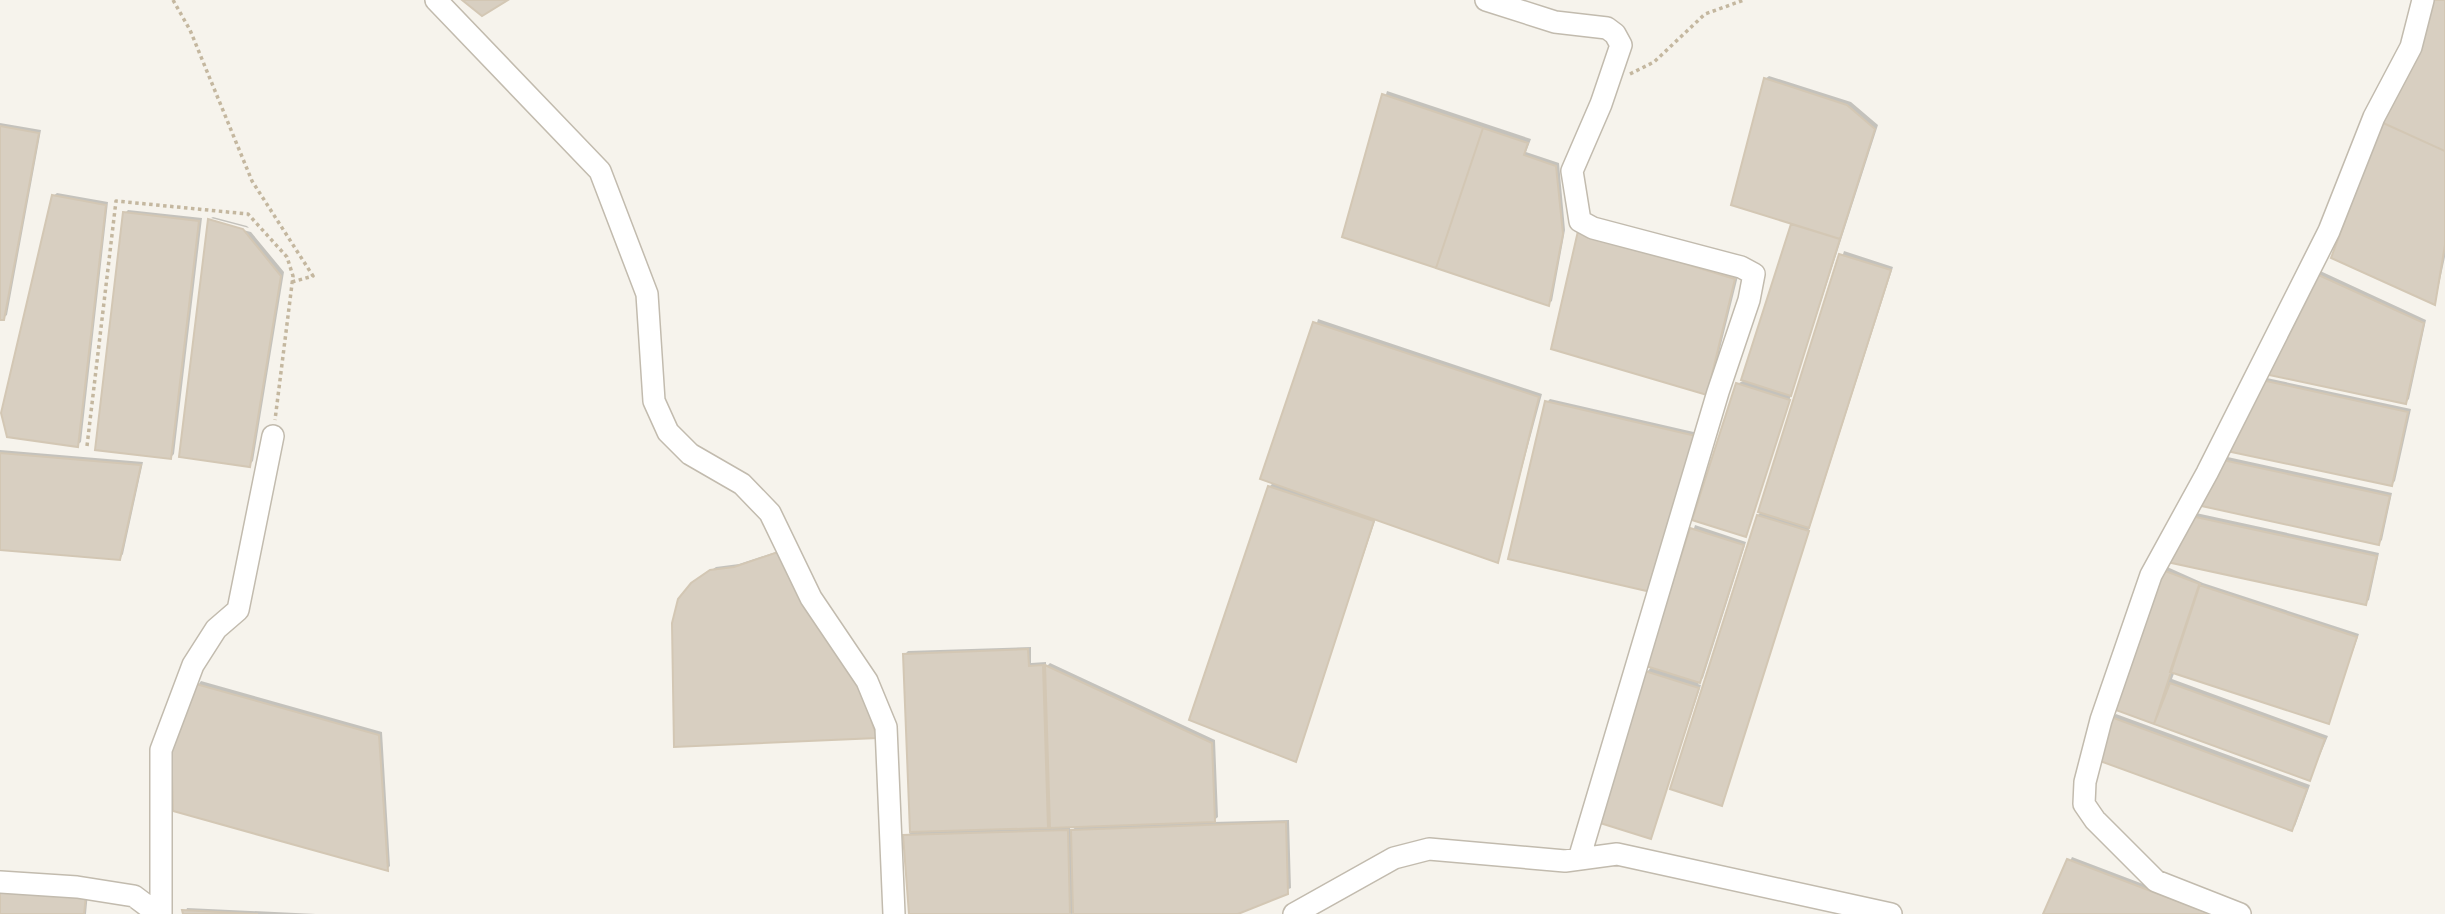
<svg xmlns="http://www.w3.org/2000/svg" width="2445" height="914" font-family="Manrope,sans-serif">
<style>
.shadow{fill:#0003;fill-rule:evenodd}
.building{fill:#d8cfc1;stroke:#d3c7b4;stroke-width:2}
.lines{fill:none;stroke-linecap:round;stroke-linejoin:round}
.minor-casing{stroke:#c2bbae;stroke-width:24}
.path{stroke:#c4b79f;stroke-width:3.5;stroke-dasharray:3.5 3.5;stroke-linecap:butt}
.minor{stroke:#fff;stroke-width:21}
</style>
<rect width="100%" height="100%" fill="#f6f3ec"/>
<path class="shadow" d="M 2445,0 L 2445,257 L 2435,303 Z
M 1769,76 L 1851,102 L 1878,125 L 1746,535 L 1737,384 L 1743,381 L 1793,222 L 1765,79 Z
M 1387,91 L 1531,139 L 1526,152 L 1559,163 L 1565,230 L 1552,301 L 1548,304 L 1345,236 Z
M 0,123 L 41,130 L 7,315 L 3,318 L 0,318 Z
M 57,193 L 108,202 L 81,442 L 77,445 L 53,196 Z
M 128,210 L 202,218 L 174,454 L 171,457 L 125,213 Z
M 213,217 L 247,226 L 249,228 L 211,218 Z
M 210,222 L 251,232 L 284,272 L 253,461 L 249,465 Z
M 1580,232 L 1738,276 L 1710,389 Z
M 1844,251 L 1893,267 L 1721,804 L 1758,515 L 1762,511 L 1760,511 Z
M 2316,269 L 2426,320 L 2409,399 L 2405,403 L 2263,372 Z
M 1318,319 L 1542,394 L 1497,561 L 1376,518 L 1295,760 L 1269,487 L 1274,482 Z
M 2262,377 L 2411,409 L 2395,481 L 2391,485 L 2224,448 Z
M 1550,399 L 1698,433 L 1654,587 L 1547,402 Z
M 0,450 L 143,462 L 123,554 L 120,558 L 0,548 Z
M 2223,456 L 2392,493 L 2382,540 L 2379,543 L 2199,504 Z
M 2196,513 L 2379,553 L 2369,600 L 2365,603 L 2193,517 Z
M 1695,525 L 1746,542 L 1703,678 L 1698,684 L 1701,685 L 1651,837 L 1647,672 L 1652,666 Z
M 788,548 L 879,733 L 876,736 L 697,580 L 716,567 L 739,564 Z
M 2165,566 L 2203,583 L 2359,634 L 2328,722 L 2175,671 L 2172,679 L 2328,736 L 2310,779 L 2115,708 Z
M 1031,647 L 1031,663 L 1046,662 L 1046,667 L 1050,663 L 1215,740 L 1218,817 L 1212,822 L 1289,820 L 1291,888 L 1233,914 L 911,914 L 905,836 L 912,832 L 905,654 L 908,651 ZM 1070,825 L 1078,825 L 1070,832 Z
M 201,681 L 382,732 L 390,866 L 387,869 L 198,685 Z
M 2116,714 L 2310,785 L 2295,826 L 2291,829 L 2112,718 Z
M 2072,857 L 2222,914 L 2045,914 Z
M 88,892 L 86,914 L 0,914 Z
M 187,908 L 316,914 L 185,914 Z"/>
<path class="building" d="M 462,0 L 508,0 L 482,16 Z
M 2429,0 L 2445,0 L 2445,151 L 2381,122 Z
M 1764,78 L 1847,105 L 1875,129 L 1840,239 L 1731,205 Z
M 1382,94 L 1483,128 L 1436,268 L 1342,237 Z
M 2381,122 L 2445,151 L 2445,245 L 2435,305 L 2331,258 Z
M 0,126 L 39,133 L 4,320 L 0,320 Z
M 1483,128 L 1528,143 L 1524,155 L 1556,166 L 1563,234 L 1549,306 L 1436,268 Z
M 52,195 L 106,205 L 78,447 L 7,437 L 1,413 Z
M 123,212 L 199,221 L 171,459 L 95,450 Z
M 208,219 L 243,229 L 281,276 L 250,467 L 179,457 Z
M 1791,224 L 1840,239 L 1791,396 L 1741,380 Z
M 1578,231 L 1735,279 L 1707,395 L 1551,349 Z
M 1839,254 L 1891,270 L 1809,528 L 1758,512 Z
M 2312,272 L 2424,323 L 2406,404 L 2260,373 Z
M 1313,322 L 1539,397 L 1498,563 L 1260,479 Z
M 2257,379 L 2408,412 L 2392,486 L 2222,450 Z
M 1736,383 L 1790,400 L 1746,537 L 1692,520 Z
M 1545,401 L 1696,436 L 1651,592 L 1508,559 Z
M 0,453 L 141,465 L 120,560 L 0,550 Z
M 2218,459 L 2390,496 L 2379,545 L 2197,505 Z
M 1268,486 L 1374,521 L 1296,762 L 1189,720 Z
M 1757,515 L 1809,531 L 1722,806 L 1670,789 Z
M 2191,516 L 2377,556 L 2366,605 L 2167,562 Z
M 1690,528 L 1744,545 L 1700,683 L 1646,666 Z
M 784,550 L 859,682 L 877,738 L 674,747 L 672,623 L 678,599 L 691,583 L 710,570 L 734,567 Z
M 2160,569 L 2200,584 L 2154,724 L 2113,709 Z
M 2199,585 L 2357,637 L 2329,724 L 2170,672 Z
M 1028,649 L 1029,666 L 1043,665 L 1048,828 L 910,832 L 903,654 Z
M 1045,665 L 1212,743 L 1215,822 L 1050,828 Z
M 1645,671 L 1699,688 L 1651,839 L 1597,822 Z
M 2170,683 L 2325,739 L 2310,781 L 2154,724 Z
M 196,684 L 379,735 L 388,871 L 173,811 L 171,740 Z
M 2111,717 L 2307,789 L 2292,831 L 2100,761 Z
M 1286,822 L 1288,894 L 1238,914 L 1073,914 L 1071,830 Z
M 1068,830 L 1070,914 L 909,914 L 903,835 Z
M 2067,859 L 2211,914 L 2043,914 Z
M 0,886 L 86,895 L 84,914 L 0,914 Z
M 182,910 L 258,914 L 183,914 Z"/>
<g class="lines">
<defs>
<path id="minor" d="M 436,0 L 600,171 L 647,294 L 654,401 L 668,432 L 690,454 L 742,484 L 770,513 L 811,598 L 867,681 L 886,727 L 894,914
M 1486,0 L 1555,22 L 1607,28 L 1615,34 L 1621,45 L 1601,104 L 1572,171 L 1580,221 L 1593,228 L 1741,267 L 1754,274 L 1749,300 L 1718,392 L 1579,859
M 0,882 L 77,887 L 134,896 L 158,914
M 161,914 L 161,750 L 193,665 L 216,629 L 238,610 L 273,436
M 1294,914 L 1394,858 L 1429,849 L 1565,861 L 1617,854 L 1891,914
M 2240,914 L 2156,881 L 2095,820 L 2084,804 L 2085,782 L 2101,720 L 2151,575 L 2207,473 L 2329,231 L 2374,117 L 2411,47 L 2423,0"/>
</defs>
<use href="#minor" class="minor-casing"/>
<path class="path" d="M 173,0 L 190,30 L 252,181 L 313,276 L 292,282
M 1630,74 L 1654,62 L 1705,14 L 1744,0
M 87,446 L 116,201 L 248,214 L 287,257 L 293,276 L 275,420"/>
<use href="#minor" class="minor"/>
</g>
</svg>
